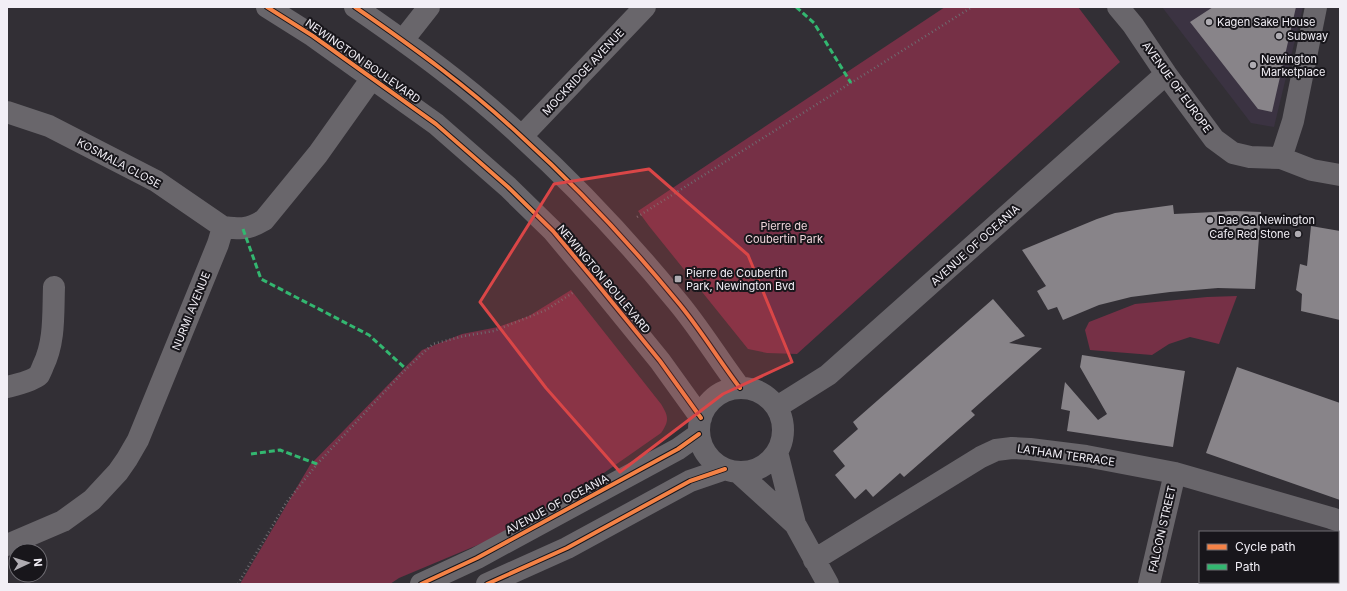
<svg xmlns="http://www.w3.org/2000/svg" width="1347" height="591" font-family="Inter,sans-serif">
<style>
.built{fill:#3b3342}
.green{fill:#763046}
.building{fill:#888489}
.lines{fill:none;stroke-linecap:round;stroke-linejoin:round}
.path{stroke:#6e6b70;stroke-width:2.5;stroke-dasharray:1 3;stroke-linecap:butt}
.minor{stroke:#69666b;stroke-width:22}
.quiet{stroke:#33b770;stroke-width:3;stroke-dasharray:6 3;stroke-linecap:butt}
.cycleway-casing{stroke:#18161b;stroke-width:6}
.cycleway{stroke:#f48246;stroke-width:4}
.marked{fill:#da4647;fill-opacity:0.2;stroke:#da4647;stroke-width:3;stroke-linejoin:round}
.poi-dot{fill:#afacb2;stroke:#18161b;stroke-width:1.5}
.labels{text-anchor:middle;stroke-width:4;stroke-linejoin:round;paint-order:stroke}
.poi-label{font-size:11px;fill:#f2eff6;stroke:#18161b;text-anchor:start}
.street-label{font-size:11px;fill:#f2eff6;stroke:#18161b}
.park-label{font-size:11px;fill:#efd5da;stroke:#18161b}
</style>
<rect width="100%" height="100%" fill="#322f35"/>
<path class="built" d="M 1162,7 L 1303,7 L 1274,127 L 1251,123 Z"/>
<path class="green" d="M 945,7 L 1078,7 L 1120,62 L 797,354 L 767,353 L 748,349 L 649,226 L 638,211 Z
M 571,290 L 661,404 C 669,417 669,421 661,433 L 548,512 L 504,534 L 399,578 L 390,584 L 240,584 L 310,465 L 422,350 L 462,334 L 498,327 L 529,316 Z
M 1237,296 L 1219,344 L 1190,337 L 1169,344 L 1152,355 L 1090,350 L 1085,330 L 1089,322 L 1135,304 L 1207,297 Z"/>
<path class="building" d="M 1213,7 L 1296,7 L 1272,112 L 1258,109 L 1190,22 Z
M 1173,205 L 1174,214 L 1234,211 L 1261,212 L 1255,289 L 1218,288 L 1170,292 L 1131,297 L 1099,305 L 1063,320 L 1057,307 L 1048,310 L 1037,291 L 1046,286 L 1022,250 L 1097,219 L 1115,213 Z
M 1311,226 L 1340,231 L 1340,320 L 1301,311 L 1302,294 L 1296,290 L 1300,264 L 1307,266 Z
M 993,299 L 1025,336 L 1009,343 L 1042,348 L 971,411 L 975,415 L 904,477 L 900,473 L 873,497 L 866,489 L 855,499 L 835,475 L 845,466 L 833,451 L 858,429 L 853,422 Z
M 1082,355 L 1185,371 L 1173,447 L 1067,431 L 1070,411 L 1061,409 L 1065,382 L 1098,420 L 1107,414 L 1080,367 Z
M 1237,367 L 1340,403 L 1340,500 L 1206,453 Z"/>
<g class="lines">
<path class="path" d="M 637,217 L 972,7
M 238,584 L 286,503 L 317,464 L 406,369 L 433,344 L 464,336 L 494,331 L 546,310 L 574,292"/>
<path class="minor" d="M 267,7 L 313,36 L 436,124 L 508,187 L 553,231 L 594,280 L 660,361 L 701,418
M 355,7 C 413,47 471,89 522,137 C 576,186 630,244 676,300 C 699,327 718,359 740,388
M 1118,7 L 1133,25 L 1166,74 L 1214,139 L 1233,153 L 1250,157 L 1281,158 L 1312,170 L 1340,175
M 403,40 L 429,7
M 7,112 L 49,126 L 156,181 L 223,227
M 522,136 L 645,7
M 1281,158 L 1293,121 L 1316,7
M 7,387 C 15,385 33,381 39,375 C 40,373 42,369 43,366 C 55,342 53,314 54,287
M699 430a42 42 0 1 1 84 0a42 42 0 1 1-84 0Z
M 777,407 L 828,375 L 1166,74
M 777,452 L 795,524 L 828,584
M 739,473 L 795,524
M 7,545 L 63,521 L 92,500 L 118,472 L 127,459 L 138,440 L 218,244 L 223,227 C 242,229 247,230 264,220 L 318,154 L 372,78
M 814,560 L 981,457 L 996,450 L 1012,448 L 1030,449 L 1086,456 L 1175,473 L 1331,518 L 1340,521
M 421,584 L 477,558 L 678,449 L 699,434
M 487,584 L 567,548 L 690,481 L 725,469
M 1149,584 L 1175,473"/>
<path class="quiet" d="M 796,7 L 814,23 L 851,83
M 243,229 L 261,279 L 369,335 L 406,369
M 251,454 L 280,450 L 317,464"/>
<defs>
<path id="cycleway" d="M 267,7 L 313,36 L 436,124 L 508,187 L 553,231 L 594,280 L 660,361 L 701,418
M 355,7 C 413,47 471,89 522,137 C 576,186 630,244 676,300 C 699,327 718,359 740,388
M 421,584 L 477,558 L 678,449 L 699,434
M 487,584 L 567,548 L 690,481 L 725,469"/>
</defs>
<use href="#cycleway" class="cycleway-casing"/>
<use href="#cycleway" class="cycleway"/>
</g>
<path class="marked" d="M 649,169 L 748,255 L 792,362 L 723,394 L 620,472 L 546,388 L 480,302 L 554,184 Z"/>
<g class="poi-dot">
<circle cx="1209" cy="22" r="4"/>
<circle cx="1279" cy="36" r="4"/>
<circle cx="1253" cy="65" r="4"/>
<circle cx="1210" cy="220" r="4"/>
<circle cx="1298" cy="234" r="4"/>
<rect x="674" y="275" width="8" height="8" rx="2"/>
</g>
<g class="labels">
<g class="poi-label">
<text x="1217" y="26">Kagen Sake House</text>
<text x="1287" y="40">Subway</text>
<text x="1261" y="63">Newington<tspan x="1261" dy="13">Marketplace</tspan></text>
<text x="1218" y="224">Dae Ga Newington</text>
<text x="1290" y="238" text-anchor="end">Cafe Red Stone</text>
<text x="686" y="277">Pierre de Coubertin<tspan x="686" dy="13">Park, Newington Bvd</tspan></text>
</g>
<g class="street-label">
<text transform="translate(363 61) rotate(35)" y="4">NEWINGTON BOULEVARD</text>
<text transform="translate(583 72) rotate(-47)" y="4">MOCKRIDGE AVENUE</text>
<text transform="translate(1177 87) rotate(54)" y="4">AVENUE OF EUROPE</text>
<text transform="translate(119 163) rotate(28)" y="4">KOSMALA CLOSE</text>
<text transform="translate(975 245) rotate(-42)" y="4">AVENUE OF OCEANIA</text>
<text transform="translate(604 279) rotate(50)" y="4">NEWINGTON BOULEVARD</text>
<text transform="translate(191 311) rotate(-68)" y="4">NURMI AVENUE</text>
<text transform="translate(1066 455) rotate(8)" y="4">LATHAM TERRACE</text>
<text transform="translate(557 504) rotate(-28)" y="4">AVENUE OF OCEANIA</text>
<text transform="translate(1162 529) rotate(-77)" y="4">FALCON STREET</text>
</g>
<g class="park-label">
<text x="784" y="230">Pierre de<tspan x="784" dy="13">Coubertin Park</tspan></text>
</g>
</g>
<rect width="1347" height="591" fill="none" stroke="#f2eff6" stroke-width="16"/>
<rect x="1199" y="531" width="140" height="52" fill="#18161b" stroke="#6f6d73"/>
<rect x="1207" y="544" width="20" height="6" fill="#f48246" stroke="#6f6d73"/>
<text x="1235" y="551" font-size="12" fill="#f2eff6">Cycle path</text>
<rect x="1207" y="564" width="20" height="6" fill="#33b770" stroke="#6f6d73"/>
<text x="1235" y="571" font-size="12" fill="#f2eff6">Path</text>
<g transform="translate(28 563) rotate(86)"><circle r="19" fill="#18161b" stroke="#6f6d73"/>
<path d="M0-3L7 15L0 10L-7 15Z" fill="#afacb2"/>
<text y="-6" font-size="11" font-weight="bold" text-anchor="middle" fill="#f2eff6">N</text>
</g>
</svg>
